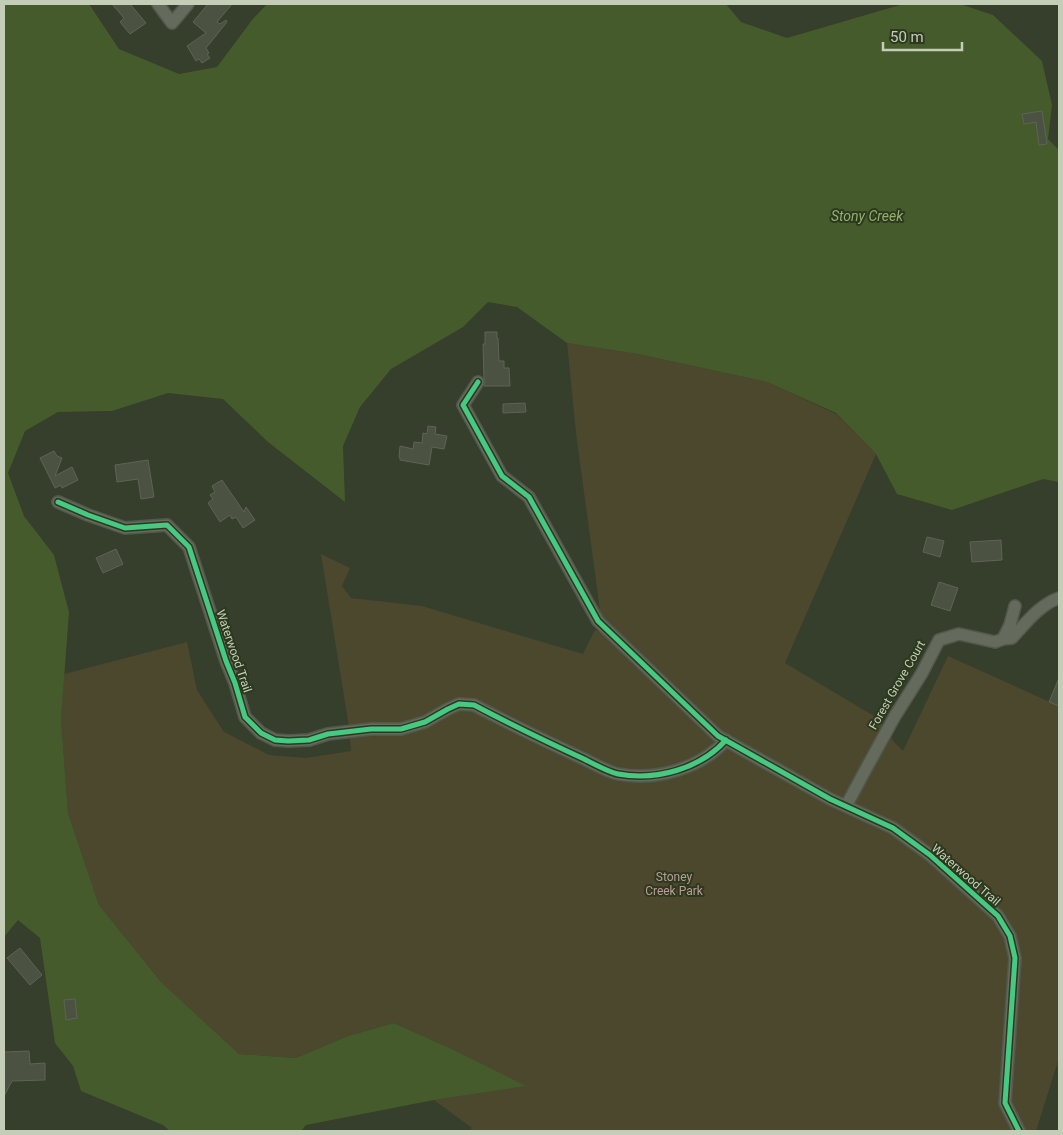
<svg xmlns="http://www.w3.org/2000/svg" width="1063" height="1135" font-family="Roboto,sans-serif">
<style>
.green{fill:#4c482e}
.water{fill:#465b2b}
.building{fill:#4b5242;stroke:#5e6454}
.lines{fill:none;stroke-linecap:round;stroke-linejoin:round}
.minor-casing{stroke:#52584b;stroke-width:14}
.minor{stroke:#646b5d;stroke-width:11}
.cycleway-casing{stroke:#2d391e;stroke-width:8}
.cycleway{stroke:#46c982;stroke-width:5}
.labels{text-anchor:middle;stroke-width:4;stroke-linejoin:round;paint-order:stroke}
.street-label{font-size:12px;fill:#c3cdb7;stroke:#2d391e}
.park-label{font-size:12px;fill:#bc9c98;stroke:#2d391e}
.water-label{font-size:14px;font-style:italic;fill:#93af6e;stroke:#2d391e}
</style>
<rect width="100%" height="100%" fill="#363e2c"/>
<path class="green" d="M 567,343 L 638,354 L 767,382 L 836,414 L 876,454 L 785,663 L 879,719 L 894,742 L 903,751 L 948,656 L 1059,706 L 1059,1058 L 1036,1131 L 468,1131 L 472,1128 L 434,1100 L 525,1086 L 454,1050 L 394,1023 L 348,1036 L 296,1058 L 239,1054 L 161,982 L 99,905 L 68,813 L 61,719 L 64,674 L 187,642 L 197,690 L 224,732 L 269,755 L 306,758 L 351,751 L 349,727 L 321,554 L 350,568 L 342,586 L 351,598 L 422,606 L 583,654 L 595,630 L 603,633 L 576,433 Z"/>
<path class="water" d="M 4,4 L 89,4 L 119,49 L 179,74 L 217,67 L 252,20 L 267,4 L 726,4 L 741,22 L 787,38 L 900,5 L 917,4 L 960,4 L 993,15 L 1042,61 L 1052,105 L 1048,139 L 1059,150 L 1059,482 L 1043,479 L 952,510 L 897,494 L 876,454 L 836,413 L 767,382 L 638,354 L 567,343 L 517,307 L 488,302 L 463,327 L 391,369 L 360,407 L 343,446 L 345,502 L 268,442 L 223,399 L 168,393 L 112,411 L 58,412 L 25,431 L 8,473 L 24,516 L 54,555 L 69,612 L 61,719 L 68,813 L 99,905 L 161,982 L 239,1054 L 296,1058 L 348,1036 L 394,1023 L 454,1050 L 526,1086 L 434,1100 L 306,1125 L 301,1131 L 170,1131 L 163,1125 L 81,1091 L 73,1066 L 55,1043 L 40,938 L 18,920 L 4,937 Z"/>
<path class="building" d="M 112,4 L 130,4 L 146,23 L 130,34 L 120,22 L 124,18 Z
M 208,4 L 232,4 L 217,22 L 220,24 L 226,20 L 227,22 L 206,48 L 209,53 L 207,54 L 210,58 L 202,63 L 199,59 L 196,61 L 187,46 L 206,33 L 193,22 Z
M 1042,111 L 1047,144 L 1039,145 L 1036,122 L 1024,124 L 1022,114 Z
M 485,332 L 497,332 L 497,338 L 498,338 L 499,361 L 504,361 L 504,368 L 509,368 L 510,386 L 484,386 L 485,382 L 484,378 L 483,344 L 485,344 Z
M 525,403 L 526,412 L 503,413 L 503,404 Z
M 428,426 L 436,427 L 435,434 L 447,436 L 444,449 L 432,447 L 429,465 L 400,460 L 400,458 L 399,457 L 400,446 L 413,449 L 414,442 L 422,443 L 423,433 L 427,434 Z
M 54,451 L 57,456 L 62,458 L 55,476 L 72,467 L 78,480 L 62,488 L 61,485 L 55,488 L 40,458 Z
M 148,460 L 154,497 L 141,499 L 138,479 L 117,482 L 115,465 Z
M 222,480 L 244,512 L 246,507 L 255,520 L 243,528 L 236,517 L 232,519 L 230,515 L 220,522 L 208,503 L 213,499 L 210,495 L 215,492 L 212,486 Z
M 927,537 L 944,541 L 940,557 L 923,552 Z
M 1001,540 L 1002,560 L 972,562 L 970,542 Z
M 116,549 L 123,564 L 103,573 L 96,558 Z
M 939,582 L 958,588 L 950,611 L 931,605 Z
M 1059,678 L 1059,706 L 1049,702 Z
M 20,948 L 42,975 L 30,985 L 7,958 Z
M 75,999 L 77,1018 L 66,1020 L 64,1000 Z
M 29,1051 L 30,1064 L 45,1063 L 45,1080 L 12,1081 L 4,1096 L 4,1052 Z"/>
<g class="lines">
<defs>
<path id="minor" d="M 158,4 L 172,23 L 188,4
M 478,382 L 463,405 L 502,476 L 529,497 L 598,621 L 718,736 L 830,799 L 893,828 L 930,855 L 998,916 L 1010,936 L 1015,958 L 1005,1103 L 1019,1131
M 58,502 L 88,515 L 125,528 L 167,525 L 189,547 L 226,661 L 235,683 L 245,717 L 261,733 L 275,740 L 288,741 L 309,740 L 328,734 L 371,729 L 401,729 L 425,722 L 448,709 L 459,704 L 474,705 C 510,724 547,742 584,759 C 594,764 608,772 618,774 C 656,781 700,769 726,740
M 1003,639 L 1012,638 C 1026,623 1039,605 1059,598
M 846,806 L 867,767 L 895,716 L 922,673 L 939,640 L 959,634 L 995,642 L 1003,639 L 1010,625 L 1015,606"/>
</defs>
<use href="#minor" class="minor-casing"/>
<use href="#minor" class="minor"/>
<defs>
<path id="cycleway" d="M 478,382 L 463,405 L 502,476 L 529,497 L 598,621 L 718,736 L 830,799 L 893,828 L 930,855 L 998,916 L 1010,936 L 1015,958 L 1005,1103 L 1019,1131
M 58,502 L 88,515 L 125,528 L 167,525 L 189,547 L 226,661 L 235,683 L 245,717 L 261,733 L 275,740 L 288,741 L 309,740 L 328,734 L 371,729 L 401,729 L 425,722 L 448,709 L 459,704 L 474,705 C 510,724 547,742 584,759 C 594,764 608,772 618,774 C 656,781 700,769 726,740"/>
</defs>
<use href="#cycleway" class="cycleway-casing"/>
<use href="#cycleway" class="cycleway"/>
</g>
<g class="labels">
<g class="street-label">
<text transform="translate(234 651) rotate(71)" y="4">Waterwood Trail</text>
<text transform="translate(897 685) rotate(-60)" y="4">Forest Grove Court</text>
<text transform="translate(966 875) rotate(41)" y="4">Waterwood Trail</text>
</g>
<g class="park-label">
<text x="674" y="881">Stoney<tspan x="674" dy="14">Creek Park</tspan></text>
</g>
<g class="water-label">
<text x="867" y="221">Stony Creek</text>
</g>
</g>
<rect width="1063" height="1135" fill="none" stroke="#c3cdb7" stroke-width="10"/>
<path d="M883 42v8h79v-8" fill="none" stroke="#c3cdb7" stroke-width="2.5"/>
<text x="890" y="42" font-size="15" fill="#c3cdb7" stroke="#2d391e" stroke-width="4" paint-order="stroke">50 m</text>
</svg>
